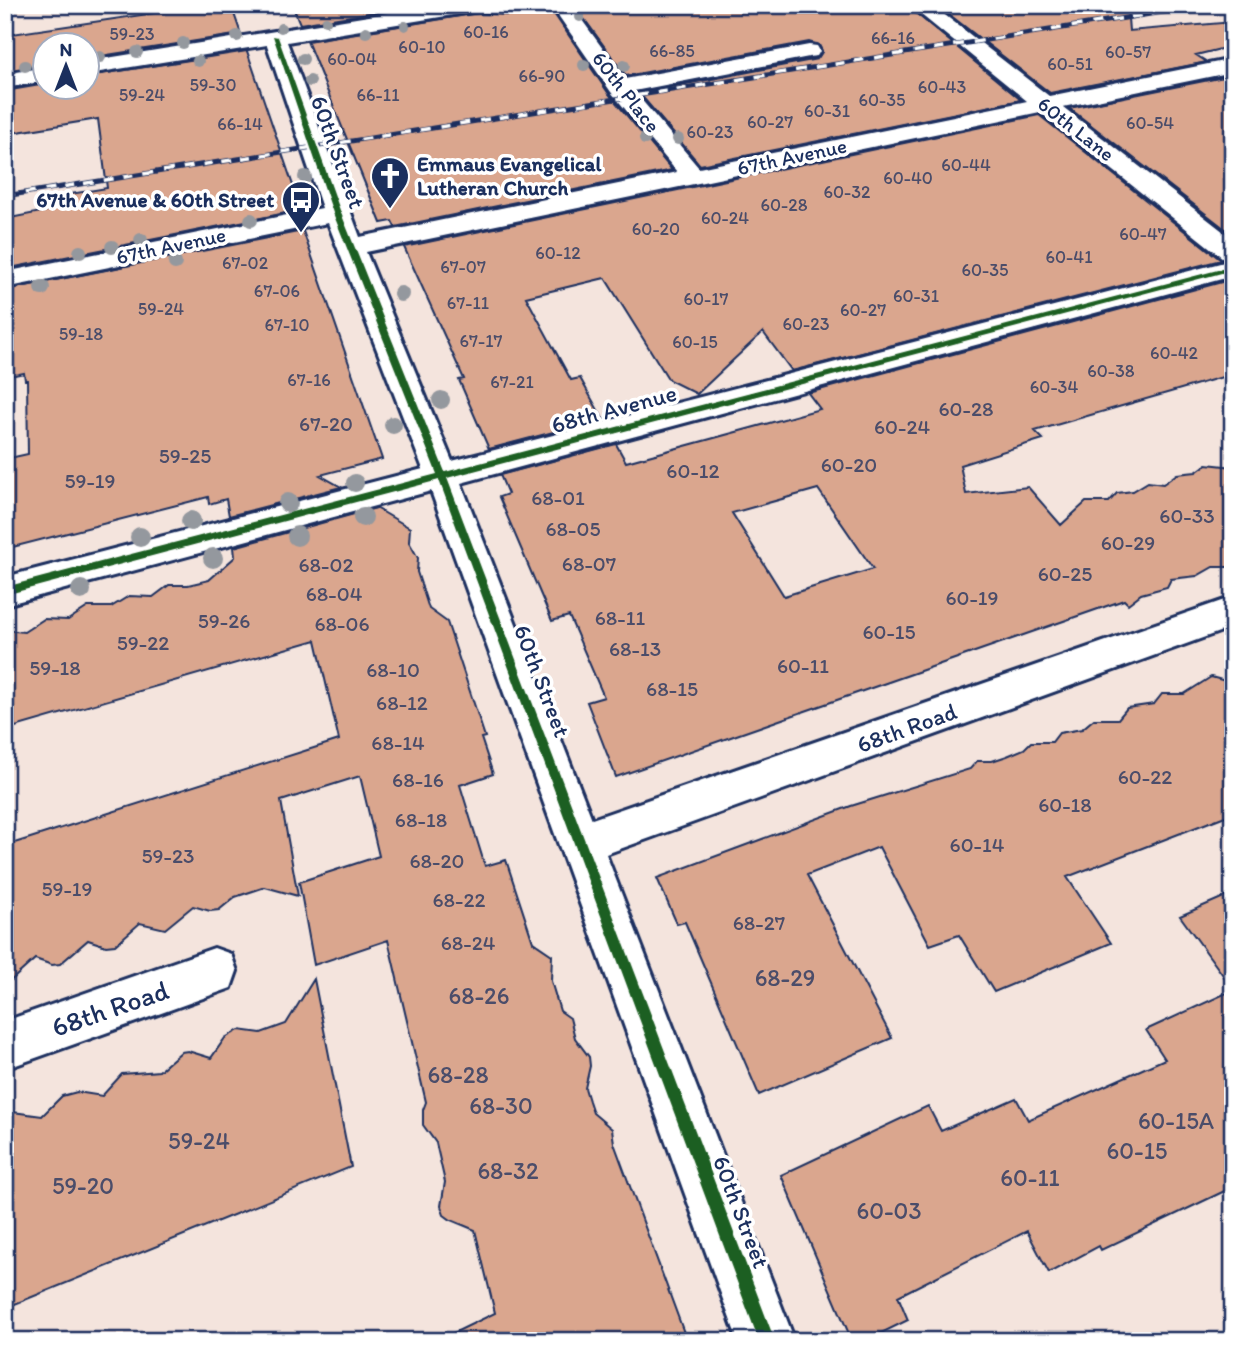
<svg xmlns="http://www.w3.org/2000/svg" width="1238" height="1346" font-family="Itim,sans-serif">
<style>
.building{fill:#daa68e;stroke:#1b2f5e;stroke-width:2;fill-rule:evenodd}
.lines{fill:none;stroke-linecap:round;stroke-linejoin:round}
.street-casing{stroke:#1b2f5e;stroke-width:6}
.street{fill:#fff;fill-rule:evenodd}
.rail-casing{stroke:#1b2f5e;stroke-width:5}
.rail{stroke:#fff;stroke-width:3.5;stroke-dasharray:10;stroke-linecap:butt}
.cycleway-casing{stroke:#fff;stroke-width:5}
.cycleway{fill:#1b5e20;fill-rule:evenodd}
.tree{fill:#94989e}
.labels{text-anchor:middle;stroke-width:7;stroke-linejoin:round;paint-order:stroke}
.far-number-label{font-size:18px;fill:#4b4d6a}
.far-street-label{font-size:21px;fill:#1b2f5e;stroke:#fff}
.far-poi-label{font-size:21px;font-weight:bold;fill:#1b2f5e;stroke:#fff;text-anchor:start}
.number-label{font-size:21px;fill:#4b4d6a}
.street-label{font-size:24px;fill:#1b2f5e;stroke:#fff}
.near-number-label{font-size:24px;fill:#4b4d6a}
.near-street-label{font-size:28px;fill:#1b2f5e;stroke:#fff}
</style>
<rect width="100%" height="100%" fill="#f4e4dd"/>
<filter id="ink" filterUnits="userSpaceOnUse"><feTurbulence type="fractalNoise" baseFrequency=".0143" numOctaves="2"/><feDisplacementMap in="SourceGraphic" scale="14" xChannelSelector="R" yChannelSelector="G"/><feConvolveMatrix kernelMatrix="1 2 1 2 8 2 1 2 1" color-interpolation-filters="sRGB"/></filter>
<g filter="url(#ink)">
<path class="building" d="M 209,5 L 231,5 L 241,34 L 88,58 L 88,46 L 46,46 L 46,64 L 5,71 L 5,35 Z
M 292,5 L 382,5 L 407,7 L 300,24 Z
M 574,5 L 906,5 L 1021,100 L 700,165 L 639,93 L 817,59 L 822,52 L 819,45 L 809,42 L 626,76 Z
M 937,5 L 1127,5 L 1129,31 L 1233,22 L 1233,46 L 1196,55 L 1207,62 L 1050,93 Z
M 550,8 L 609,94 L 672,170 L 395,227 L 392,221 L 381,223 L 307,41 L 479,13 L 507,15 Z
M 247,51 L 299,203 L 294,204 L 296,211 L 5,269 L 5,219 L 46,211 L 46,198 L 107,188 L 98,119 L 5,134 L 5,91 L 46,84 L 46,88 L 88,88 L 88,76 Z
M 1229,76 L 1233,78 L 1233,235 L 1069,108 Z
M 1039,115 L 1221,260 L 792,371 L 763,332 L 697,394 L 669,380 L 605,278 L 526,297 L 571,380 L 580,378 L 603,419 L 489,449 L 459,380 L 464,379 L 404,247 Z
M 303,231 L 382,459 L 320,475 L 341,487 L 229,516 L 226,499 L 209,504 L 208,497 L 5,549 L 5,459 L 28,454 L 27,380 L 25,380 L 24,373 L 5,377 L 5,290 Z
M 1233,279 L 1233,374 L 1035,431 L 1043,439 L 960,465 L 966,494 L 1028,487 L 1061,525 L 1086,502 L 1109,502 L 1117,493 L 1133,491 L 1148,482 L 1163,484 L 1177,474 L 1196,472 L 1207,464 L 1233,467 L 1233,567 L 1213,567 L 1197,576 L 1171,579 L 1167,587 L 1141,594 L 1128,604 L 1124,600 L 616,777 L 587,702 L 604,697 L 569,616 L 552,621 L 499,497 L 508,494 L 500,475 L 616,444 L 626,462 L 762,425 L 820,409 L 808,393 ZM 818,489 L 873,569 L 784,596 L 732,513 Z
M 376,508 L 410,528 L 409,542 L 418,558 L 417,572 L 429,609 L 447,622 L 485,737 L 481,738 L 493,774 L 460,785 L 485,866 L 506,860 L 533,942 L 552,955 L 551,981 L 560,1011 L 570,1018 L 575,1038 L 589,1057 L 590,1066 L 585,1088 L 589,1101 L 593,1113 L 612,1129 L 614,1143 L 687,1341 L 437,1341 L 495,1313 L 475,1230 L 451,1220 L 444,1215 L 441,1206 L 445,1182 L 436,1143 L 423,1125 L 423,1110 L 426,1102 L 388,940 L 314,965 L 299,882 L 379,856 L 360,776 L 281,801 L 298,896 L 265,887 L 235,897 L 219,910 L 210,911 L 193,906 L 165,929 L 140,923 L 115,945 L 106,946 L 88,940 L 60,964 L 52,965 L 35,959 L 5,986 L 5,846 L 339,740 L 316,640 L 5,730 L 5,630 L 24,632 L 44,619 L 68,620 L 88,607 L 111,607 L 129,596 L 153,597 L 169,585 L 188,585 L 209,580 L 235,557 L 234,547 Z
M 1211,677 L 1233,683 L 1233,813 L 1067,877 L 1111,943 L 994,992 L 959,935 L 930,945 L 879,847 L 807,875 L 892,1038 L 759,1095 L 685,922 L 677,924 L 657,878 L 851,806 L 970,769 L 977,761 L 992,761 L 1007,756 L 1024,749 L 1031,742 L 1052,742 L 1059,733 L 1082,729 L 1094,719 L 1118,719 L 1127,708 L 1154,704 L 1162,694 L 1184,694 Z
M 1233,893 L 1233,989 L 1180,916 Z
M 314,979 L 351,1167 L 5,1308 L 5,1111 L 42,1116 L 62,1096 L 77,1092 L 102,1096 L 122,1074 L 159,1071 L 181,1052 L 188,1051 L 211,1058 L 225,1038 L 239,1030 L 261,1033 L 286,1024 Z
M 1233,990 L 1233,1187 L 1101,1250 L 1099,1246 L 1049,1273 L 1027,1231 L 898,1296 L 908,1320 L 865,1341 L 852,1341 L 781,1175 L 928,1106 L 941,1131 L 1016,1098 L 1028,1120 L 1165,1059 L 1146,1030 Z"/>
<g class="lines">
<defs>
<path id="street" d="M 437,5 L 487,5 L 477,11 L 287,42 L 360,237 L 677,172 L 611,92 L 551,5 L 571,5 L 625,79 L 809,45 L 817,46 L 820,51 L 817,56 L 809,57 L 634,91 L 699,168 L 1027,101 L 909,5 L 932,5 L 1049,96 L 1233,59 L 1233,72 L 1063,107 L 1233,239 L 1233,276 L 461,483 L 592,819 L 1233,597 L 1233,627 L 606,854 L 795,1341 L 738,1341 L 431,491 L 5,605 L 5,577 L 423,469 L 328,223 L 5,288 L 5,272 L 322,208 L 267,45 L 88,74 L 88,61 ZM 1040,112 L 1223,258 L 1232,260 L 452,461 L 366,252 Z
M 46,67 L 46,81 L 5,88 L 5,74 Z
M 214,948 L 231,954 L 237,971 L 231,988 L 5,1069 L 5,1021 Z"/>
</defs>
<use href="#street" class="street-casing"/>
<use href="#street" class="street"/>
<defs>
<path id="rail" d="M 5,196 L 1207,5"/>
</defs>
<use href="#rail" class="rail-casing"/>
<use href="#rail" class="rail"/>
<defs>
<path id="cycleway" d="M 273,36 L 278,37 L 341,213 L 445,472 L 1233,266 L 1233,270 L 447,478 L 775,1341 L 759,1341 L 439,480 L 5,595 L 5,587 L 437,474 L 333,213 Z"/>
</defs>
<use href="#cycleway" class="cycleway-casing"/>
<use href="#cycleway" class="cycleway"/>
</g>
<g class="tree">
<circle cx="580" cy="17" r="5"/>
<circle cx="326" cy="21" r="5"/>
<circle cx="405" cy="26" r="5"/>
<circle cx="281" cy="28" r="5"/>
<circle cx="366" cy="32" r="6"/>
<circle cx="237" cy="36" r="6"/>
<circle cx="183" cy="43" r="6"/>
<circle cx="137" cy="52" r="6"/>
<circle cx="100" cy="57" r="6"/>
<circle cx="303" cy="59" r="6"/>
<circle cx="198" cy="61" r="6"/>
<circle cx="584" cy="65" r="6"/>
<circle cx="25" cy="66" r="6"/>
<circle cx="624" cy="66" r="6"/>
<circle cx="310" cy="81" r="6"/>
<circle cx="645" cy="139" r="6"/>
<circle cx="678" cy="139" r="6"/>
<circle cx="305" cy="177" r="7"/>
<circle cx="251" cy="220" r="7"/>
<circle cx="141" cy="240" r="7"/>
<circle cx="112" cy="247" r="7"/>
<circle cx="80" cy="252" r="7"/>
<circle cx="175" cy="263" r="7"/>
<circle cx="42" cy="288" r="8"/>
<circle cx="401" cy="294" r="8"/>
<circle cx="441" cy="400" r="9"/>
<circle cx="393" cy="425" r="9"/>
<circle cx="355" cy="483" r="9"/>
<circle cx="288" cy="503" r="10"/>
<circle cx="363" cy="517" r="10"/>
<circle cx="191" cy="521" r="10"/>
<circle cx="297" cy="536" r="10"/>
<circle cx="140" cy="537" r="10"/>
<circle cx="213" cy="558" r="10"/>
<circle cx="81" cy="590" r="10"/>
</g>
</g>
<defs>
<symbol id="church-pin" viewBox="-11 -11 22 30"><path d="M0 17L-7.5 6A9.5 9.5 0 1 1 7.5 6Z" fill="#1b2f5e" stroke="#fff"/><path d="M-1.2-6h2.4v3.5h3.3v2.4h-3.3V6h-2.4V-.1h-3.3v-2.4h3.3Z" fill="#fff"/></symbol>
<symbol id="bus-pin" viewBox="-11 -11 22 30"><path d="M0 17L-7.5 6A9.5 9.5 0 1 1 7.5 6Z" fill="#1b2f5e" stroke="#fff"/><path d="M-5-6H5V4H4V6H2V4H-2V6H-4V4H-5ZM-3.5-4V0h7V-4ZM-3.5 1.2v1.5H-2V1.2ZM2 1.2v1.5H3.5V1.2Z" fill="#fff"/></symbol>
</defs>
<g fill-rule="evenodd">
<use href="#church-pin" x="368" y="154" width="44" height="60"/>
<use href="#bus-pin" x="279" y="178" width="44" height="60"/>
</g>
<g class="labels">
<g class="far-number-label">
<text x="486" y="38">60-16</text>
<text x="132" y="40">59-23</text>
<text x="893" y="44">66-16</text>
<text x="422" y="53">60-10</text>
<text x="672" y="57">66-85</text>
<text x="1128" y="58">60-57</text>
<text x="352" y="65">60-04</text>
<text x="1070" y="70">60-51</text>
<text x="542" y="82">66-90</text>
<text x="213" y="91">59-30</text>
<text x="942" y="93">60-43</text>
<text x="142" y="101">59-24</text>
<text x="378" y="101">66-11</text>
<text x="882" y="106">60-35</text>
<text x="827" y="117">60-31</text>
<text x="770" y="128">60-27</text>
<text x="1150" y="129">60-54</text>
<text x="240" y="130">66-14</text>
<text x="710" y="138">60-23</text>
<text x="966" y="171">60-44</text>
<text x="908" y="184">60-40</text>
<text x="847" y="198">60-32</text>
<text x="784" y="211">60-28</text>
<text x="725" y="224">60-24</text>
<text x="656" y="235">60-20</text>
<text x="1143" y="240">60-47</text>
<text x="558" y="259">60-12</text>
<text x="1069" y="263">60-41</text>
<text x="245" y="269">67-02</text>
<text x="463" y="273">67-07</text>
<text x="985" y="276">60-35</text>
<text x="277" y="297">67-06</text>
<text x="916" y="302">60-31</text>
<text x="706" y="305">60-17</text>
<text x="468" y="309">67-11</text>
<text x="161" y="315">59-24</text>
<text x="863" y="316">60-27</text>
<text x="806" y="330">60-23</text>
<text x="287" y="331">67-10</text>
<text x="81" y="340">59-18</text>
<text x="481" y="347">67-17</text>
<text x="695" y="348">60-15</text>
<text x="1174" y="359">60-42</text>
<text x="1111" y="377">60-38</text>
<text x="309" y="386">67-16</text>
<text x="512" y="388">67-21</text>
<text x="1054" y="393">60-34</text>
</g>
<g class="far-street-label">
<text transform="translate(626 92) rotate(52)" y="7">60th Place</text>
<text transform="translate(1076 129) rotate(38)" y="7">60th Lane</text>
<text transform="translate(792 157) rotate(-12)" y="7">67th Avenue</text>
<text transform="translate(171 246) rotate(-12)" y="7">67th Avenue</text>
</g>
<g class="far-poi-label">
<text x="417" y="171">Emmaus Evangelical<tspan x="417" dy="24">Lutheran Church</tspan></text>
<text x="274" y="207" text-anchor="end">67th Avenue &amp; 60th Street</text>
</g>
<g class="number-label">
<text x="966" y="416">60-28</text>
<text x="326" y="431">67-20</text>
<text x="902" y="434">60-24</text>
<text x="185" y="463">59-25</text>
<text x="849" y="472">60-20</text>
<text x="693" y="478">60-12</text>
<text x="90" y="488">59-19</text>
<text x="558" y="505">68-01</text>
<text x="1187" y="523">60-33</text>
<text x="573" y="536">68-05</text>
<text x="1128" y="550">60-29</text>
<text x="589" y="571">68-07</text>
<text x="326" y="572">68-02</text>
<text x="1065" y="581">60-25</text>
<text x="334" y="601">68-04</text>
<text x="972" y="605">60-19</text>
<text x="620" y="625">68-11</text>
<text x="224" y="628">59-26</text>
<text x="342" y="631">68-06</text>
<text x="889" y="639">60-15</text>
<text x="143" y="650">59-22</text>
<text x="635" y="656">68-13</text>
<text x="803" y="673">60-11</text>
<text x="55" y="675">59-18</text>
<text x="393" y="677">68-10</text>
<text x="672" y="696">68-15</text>
<text x="402" y="710">68-12</text>
<text x="398" y="750">68-14</text>
<text x="1145" y="784">60-22</text>
<text x="418" y="787">68-16</text>
<text x="1065" y="812">60-18</text>
<text x="421" y="827">68-18</text>
<text x="977" y="852">60-14</text>
<text x="168" y="863">59-23</text>
<text x="437" y="868">68-20</text>
<text x="67" y="896">59-19</text>
<text x="459" y="907">68-22</text>
<text x="759" y="930">68-27</text>
<text x="468" y="950">68-24</text>
</g>
<g class="street-label">
<text transform="translate(338 152) rotate(70)" y="8">60th Street</text>
<text transform="translate(614 409) rotate(-15)" y="8">68th Avenue</text>
<text transform="translate(542 681) rotate(69)" y="8">60th Street</text>
<text transform="translate(907 728) rotate(-20)" y="8">68th Road</text>
<text transform="translate(741 1212) rotate(69)" y="8">60th Street</text>
</g>
<g class="near-number-label">
<text x="785" y="986">68-29</text>
<text x="479" y="1004">68-26</text>
<text x="458" y="1083">68-28</text>
<text x="501" y="1114">68-30</text>
<text x="1176" y="1129">60-15A</text>
<text x="199" y="1149">59-24</text>
<text x="1137" y="1159">60-15</text>
<text x="508" y="1179">68-32</text>
<text x="1030" y="1186">60-11</text>
<text x="83" y="1194">59-20</text>
<text x="889" y="1219">60-03</text>
</g>
<g class="near-street-label">
<text transform="translate(110 1008) rotate(-19)" y="10">68th Road</text>
</g>
</g>
<rect width="1238" height="1346" fill="none" stroke="#fff" stroke-width="28"/>
<rect x="14" y="14" width="1210" height="1318" fill="none" stroke="#1b2f5e" stroke-width="2.5" filter="url(#ink)"/>
<g transform="translate(66 66)"><circle r="33" fill="#ffffff" stroke="#a4acbf" stroke-width="2"/>
<path d="M0-5L12 26L0 18L-12 26Z" fill="#1b2f5e"/>
<text y="-10" font-size="19" font-weight="bold" text-anchor="middle" fill="#1b2f5e">N</text>
</g>
</svg>
